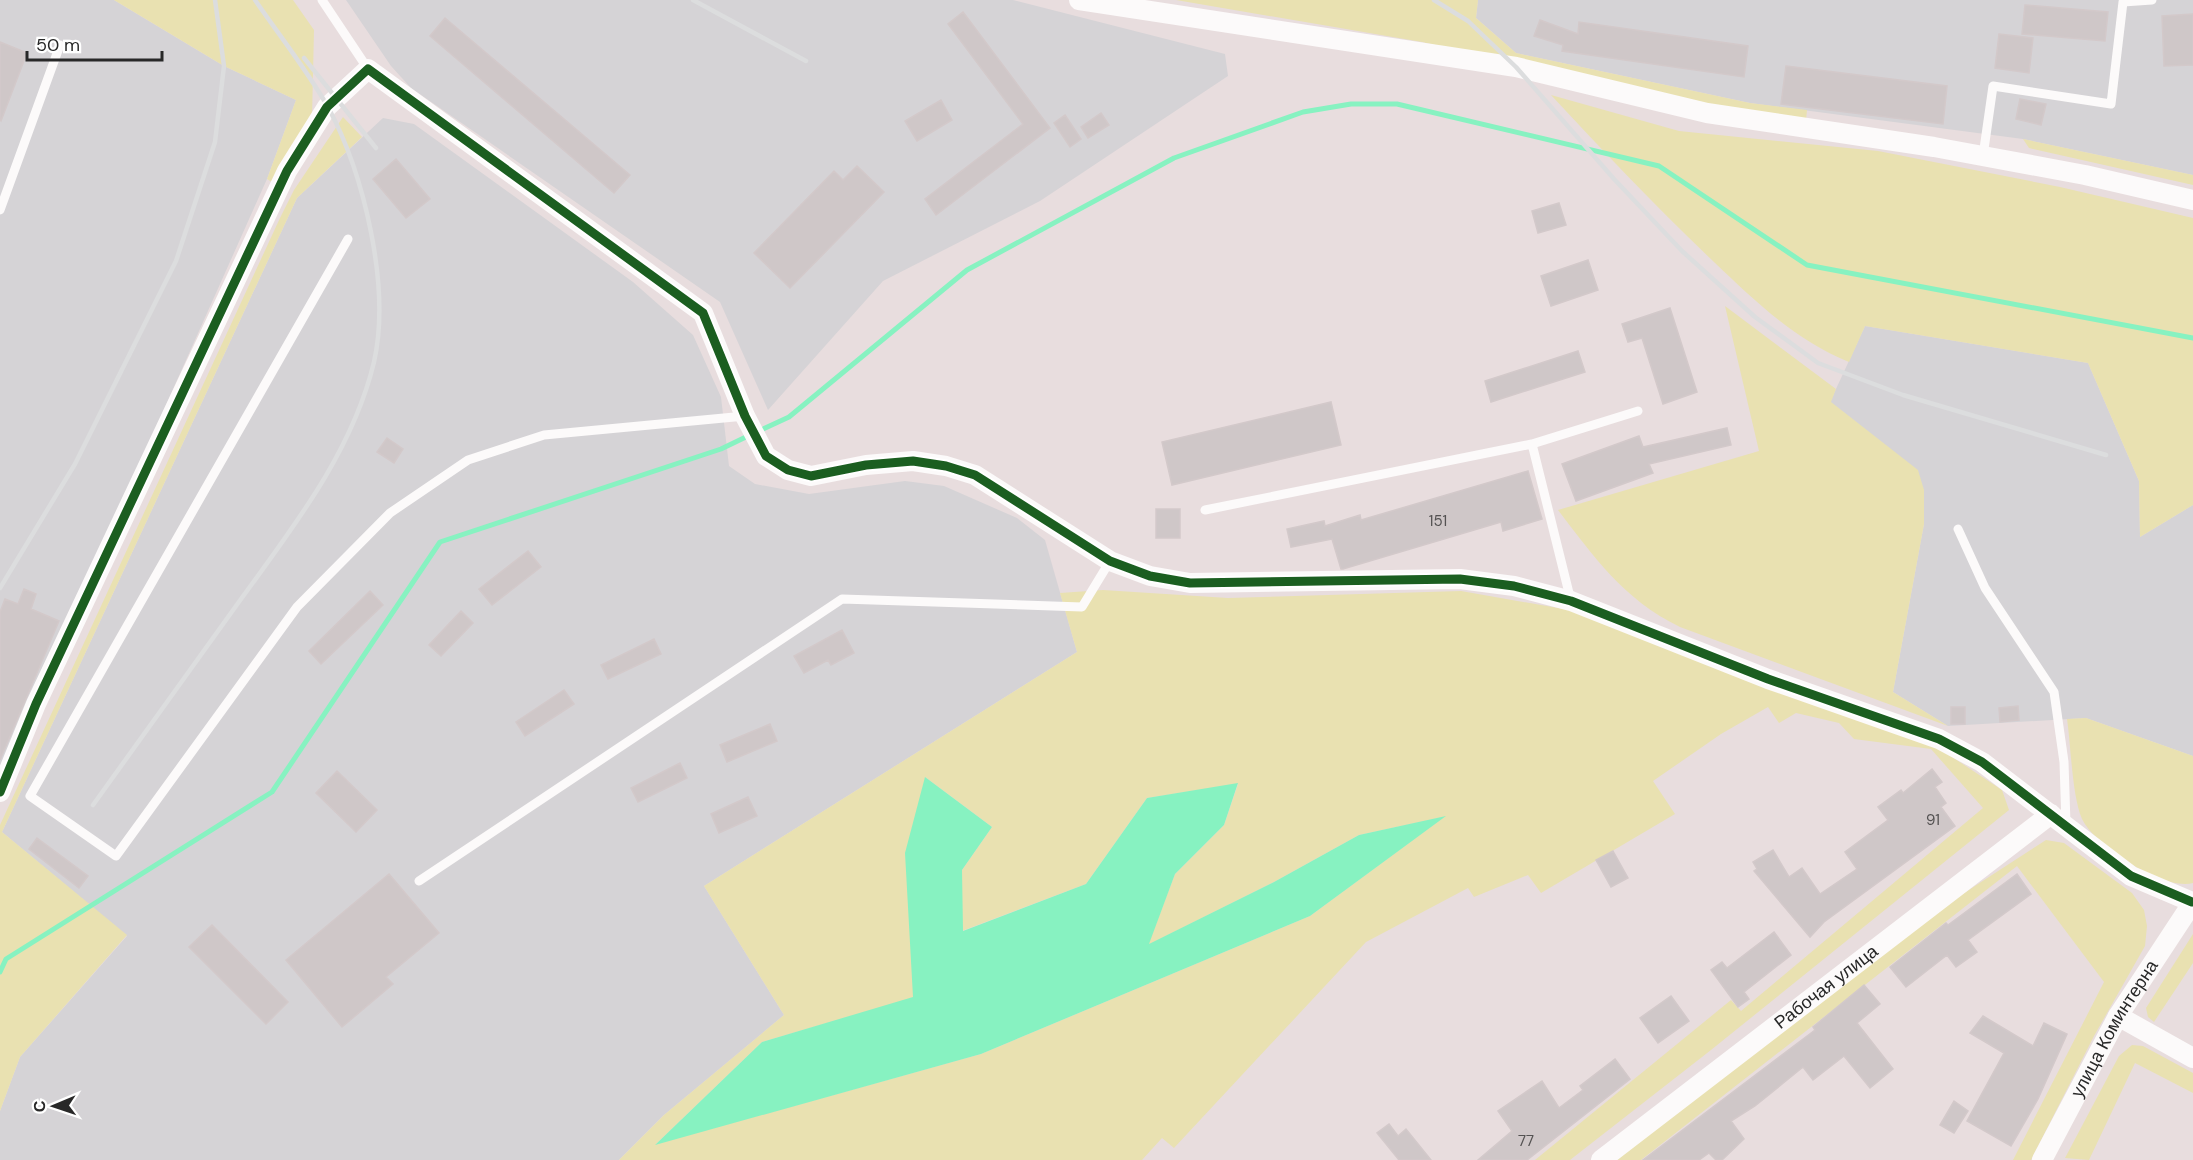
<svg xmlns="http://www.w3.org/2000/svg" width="2193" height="1160" font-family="'DM Sans',sans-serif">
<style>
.industrial{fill:#d5d3d6}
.green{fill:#e9e1b1;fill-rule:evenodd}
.water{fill:#87f2c1}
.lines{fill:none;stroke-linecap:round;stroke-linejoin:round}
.stream{stroke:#87f2c1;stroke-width:5}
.building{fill:#cfc7c8;stroke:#d3c9ca;stroke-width:1.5}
.service{stroke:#fcfafa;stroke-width:9}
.minor{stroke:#fcfafa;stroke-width:20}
.rail{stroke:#dcddde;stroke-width:4.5}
.cycleway-casing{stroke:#fff;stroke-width:13}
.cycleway{stroke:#1b5e20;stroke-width:9}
.labels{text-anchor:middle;stroke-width:4.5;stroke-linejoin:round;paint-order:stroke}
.number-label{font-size:15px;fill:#545252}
.street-label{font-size:18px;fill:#282828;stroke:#fff}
</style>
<rect width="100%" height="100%" fill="#e8ddde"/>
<path class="industrial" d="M 0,0 L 114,0 L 224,66 L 296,100 L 267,179 L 0,776 Z
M 346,0 L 1013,0 L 1225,54 L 1228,76 L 1040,201 L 883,281 L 768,410 L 720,302 L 411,88 L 391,66 Z
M 1478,0 L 2193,0 L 2193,175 L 2023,139 L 1750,103 L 1516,53 L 1476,18 Z
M 383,118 L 414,124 L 633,282 L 693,335 L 721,397 L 729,466 L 755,484 L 809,494 L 905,481 L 944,486 L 1017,518 L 1045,540 L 1077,652 L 704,886 L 784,1015 L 664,1115 L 619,1160 L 0,1160 L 0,1111 L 20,1057 L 127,936 L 2,832 L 297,198 Z
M 1865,326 L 2088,363 L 2139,481 L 2140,537 L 2193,505 L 2193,756 L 2086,718 L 1948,726 L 1893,692 L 1924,524 L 1924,490 L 1830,402 Z"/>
<path class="green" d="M 114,0 L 293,0 L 314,30 L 312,118 L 275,184 L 267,179 L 296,100 L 224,66 Z
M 1176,0 L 1478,0 L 1476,18 L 1516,53 L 1750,103 L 1807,110 L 1806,121 L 1705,109 L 1422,42 Z
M 1551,95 L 1679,131 L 1878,151 L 2060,187 L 2193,218 L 2193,505 L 2140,537 L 2139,481 L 2088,363 L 1865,326 L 1849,362 C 1795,340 1755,301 1714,262 C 1657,208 1604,152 1551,95 Z
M 343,117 L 362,137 L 297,198 L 2,832 L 127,935 L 20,1057 L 0,1111 L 0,825 L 280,218 L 294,190 Z
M 2023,139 L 2193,175 L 2193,185 L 2029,148 Z
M 1725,306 L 1836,389 L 1831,402 L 1918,470 L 1924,490 L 1924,524 L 1893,692 L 1948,726 L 1680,627 C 1623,599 1595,558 1558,510 L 1759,451 Z
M 1103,590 L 1228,598 L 1461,591 L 1581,612 L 1928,741 L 2002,790 L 2009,810 L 1711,1050 L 1570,1160 L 1535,1160 L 1731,1000 L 1741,1011 L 1983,808 L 1931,749 L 1854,739 L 1839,723 L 1796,713 L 1779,723 L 1768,707 L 1721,734 L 1653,781 L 1675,814 L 1541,893 L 1528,875 L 1474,897 L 1468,888 L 1366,942 L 1174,1148 L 1162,1138 L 1142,1160 L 619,1160 L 664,1115 L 784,1015 L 704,886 L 1077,652 L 1060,593 ZM 925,777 L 992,827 L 962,870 L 962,931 L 1086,884 L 1147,798 L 1238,784 L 1224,825 L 1175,874 L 1148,945 L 1274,882 L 1359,835 L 1444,817 L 1310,916 L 981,1054 L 656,1144 L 762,1042 L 913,998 Z
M 2086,718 L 2193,756 L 2193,883 C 2163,891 2095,846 2082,819 C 2072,796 2071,746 2067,719 Z
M 2046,840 L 2064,843 L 2132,893 L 2144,910 L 2147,926 L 2145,946 L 2094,1036 L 2031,1160 L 2013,1160 L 2104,982 L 2017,866 L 1641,1160 L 1615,1160 L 1921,921 Z
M 2193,934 L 2193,963 L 2154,1022 L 2148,1017 L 2146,1008 Z
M 2132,1045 L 2143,1046 L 2193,1073 L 2193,1093 L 2135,1063 L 2089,1160 L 2065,1158 L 2119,1056 Z"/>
<path class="water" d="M 925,777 L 992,827 L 962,870 L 963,931 L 1086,884 L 1147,798 L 1238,783 L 1224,825 L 1175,874 L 1149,944 L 1274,882 L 1359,835 L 1446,816 L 1310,916 L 981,1054 L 655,1145 L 762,1042 L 913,997 L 905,853 Z"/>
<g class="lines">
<path class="stream" d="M 759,431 L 789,417 L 967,270 L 1174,158 L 1303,112 L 1351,104 L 1397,104 L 1659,166 L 1807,265 L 2193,338
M 0,972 L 6,959 L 272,792 L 440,542 L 721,449 L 750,435"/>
</g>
<path class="building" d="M 2025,5 L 2108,12 L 2105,41 L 2022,34 Z
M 963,12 L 1050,128 L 936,215 L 925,199 L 1023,124 L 948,24 Z
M 2193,14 L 2193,65 L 2164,66 L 2162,16 Z
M 445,18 L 630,175 L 614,193 L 430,36 Z
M 1540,20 L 1578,34 L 1579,22 L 1748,46 L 1744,77 L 1562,51 L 1563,45 L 1534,36 Z
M 1999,34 L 2033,38 L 2029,73 L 1995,68 Z
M 0,42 L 27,53 L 1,121 L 0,120 Z
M 1786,66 L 1947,86 L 1943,124 L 1781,104 Z
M 2020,99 L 2046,104 L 2041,125 L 2016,119 Z
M 941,100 L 952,120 L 917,141 L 905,121 Z
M 1101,113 L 1109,125 L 1088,138 L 1081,127 Z
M 1065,115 L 1081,139 L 1070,147 L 1054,123 Z
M 396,159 L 430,199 L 406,218 L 373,179 Z
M 857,166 L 884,192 L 790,288 L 754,253 L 834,171 L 843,180 Z
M 1559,203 L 1566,225 L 1538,233 L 1532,211 Z
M 1588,260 L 1598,290 L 1551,306 L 1541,276 Z
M 1670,308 L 1697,392 L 1663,404 L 1642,338 L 1628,342 L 1622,324 Z
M 1578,351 L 1585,372 L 1491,402 L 1485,381 Z
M 1331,402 L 1341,445 L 1172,485 L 1162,442 Z
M 1727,428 L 1731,445 L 1649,464 L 1653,473 L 1576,501 L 1562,464 L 1639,436 L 1643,447 Z
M 387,438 L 403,449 L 394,463 L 377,452 Z
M 1528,471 L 1542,519 L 1503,531 L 1501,522 L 1343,569 L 1341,569 L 1332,539 L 1291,547 L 1287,529 L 1324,521 L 1325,526 L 1360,515 L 1361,520 Z
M 1156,509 L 1180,509 L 1180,538 L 1156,538 Z
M 528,551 L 541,567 L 492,605 L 479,589 Z
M 24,589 L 36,594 L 31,609 L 59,621 L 0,760 L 0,612 L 5,599 L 18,604 Z
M 370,591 L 383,605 L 321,664 L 309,651 Z
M 461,611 L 473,623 L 441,656 L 429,645 Z
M 842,630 L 854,653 L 831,665 L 828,660 L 804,673 L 794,656 Z
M 654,639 L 661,654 L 608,679 L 601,665 Z
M 564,690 L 574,704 L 525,736 L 516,722 Z
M 2018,706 L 2019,720 L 2000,722 L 1999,708 Z
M 1951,707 L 1965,707 L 1965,724 L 1951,724 Z
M 770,724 L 777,741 L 727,762 L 720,745 Z
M 680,763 L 687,778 L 638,802 L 631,788 Z
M 1932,769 L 1942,782 L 1935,787 L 1946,803 L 1941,807 L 1955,826 L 1824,922 L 1810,937 L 1754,871 L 1757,869 L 1753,862 L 1773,850 L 1789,877 L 1802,868 L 1820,894 L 1857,869 L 1845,852 L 1888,820 L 1878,807 L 1901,790 L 1903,793 Z
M 337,771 L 377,810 L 356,832 L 316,793 Z
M 748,797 L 757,816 L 719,833 L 711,814 Z
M 37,838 L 88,876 L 79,888 L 29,849 Z
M 1613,851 L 1628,878 L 1611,887 L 1596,860 Z
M 389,874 L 439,933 L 386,977 L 393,984 L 342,1027 L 286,960 Z
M 2017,874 L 2031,894 L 1968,940 L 1977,952 L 1956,967 L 1947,955 L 1906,987 L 1890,967 L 1946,923 L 1948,925 Z
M 212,925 L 288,1002 L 266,1024 L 189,947 Z
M 1774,932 L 1791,955 L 1744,992 L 1749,999 L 1738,1007 L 1711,970 L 1722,962 L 1727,968 Z
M 1864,985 L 1880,1004 L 1857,1023 L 1893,1069 L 1870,1088 L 1844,1056 L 1813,1080 L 1803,1067 L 1755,1106 L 1731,1121 L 1744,1139 L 1722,1160 L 1716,1160 L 1709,1153 L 1699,1160 L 1643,1160 L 1815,1030 L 1813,1027 Z
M 1671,996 L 1689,1021 L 1658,1043 L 1640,1018 Z
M 1983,1016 L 2033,1046 L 2044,1023 L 2067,1034 L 2038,1099 L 2011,1146 L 1967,1121 L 2004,1053 L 1970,1033 Z
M 1615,1059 L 1630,1079 L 1527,1160 L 1478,1160 L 1512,1131 L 1498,1111 L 1542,1081 L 1559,1108 L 1583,1090 L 1580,1086 Z
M 1954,1101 L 1968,1111 L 1954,1133 L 1940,1125 Z
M 1389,1124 L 1398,1136 L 1406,1129 L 1431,1160 L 1399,1160 L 1377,1133 Z"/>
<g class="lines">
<path class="service" d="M 322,0 L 368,69
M 1983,156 L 1993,86 L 2111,104 L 2123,2 L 2152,0
M 0,210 L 60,45
M 348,239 L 30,796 L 116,856 L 297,607 L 390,513 L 468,460 L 544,435 L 745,416
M 1532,444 L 1638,411
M 1205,510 L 1532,444 L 1571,601
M 1958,529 L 1985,588 L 2054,692 L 2064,762 L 2066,824
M 419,881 L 842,599 L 1082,607 L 1110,561"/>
<g class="minor">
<path d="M 1079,0 L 1516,67 L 1707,113 L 1934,147 L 2085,175 L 2193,200"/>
<path d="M 0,792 L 36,704 L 287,171 L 327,107 L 368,69 L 703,313 L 745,416 L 766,456 L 788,470 L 811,476 L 866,465 L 913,461 L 946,466 L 975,475 L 1110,561 L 1150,576 L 1190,583 L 1460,579 L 1514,586 L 1571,601 L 1768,679 L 1939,739 L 1982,762 L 2131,876 L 2192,902"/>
<path d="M 2118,1016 L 2193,1058"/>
<path id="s1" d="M 1601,1160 L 2051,814"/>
<path id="s2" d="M 2042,1160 L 2118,1016 L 2193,902"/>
</g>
<path class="rail" d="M 693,0 L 806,61
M 1434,0 L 1468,21 L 1516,67 L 1614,179 L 1682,251 L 1755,317 L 1818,363 L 1903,395 L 2106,455
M 304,58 L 376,148
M 0,588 L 75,464 L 176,261 L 215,142 L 224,66 L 215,0
M 93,805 C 141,739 188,672 236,606 C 290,531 352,454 374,362 C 391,287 364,174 328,107 C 307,70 279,35 255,0"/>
<defs>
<path id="cycleway" d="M 0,792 L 36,704 L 287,171 L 327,107 L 368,69 L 703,313 L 745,416 L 766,456 L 788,470 L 811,476 L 866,465 L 913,461 L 946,466 L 975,475 L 1110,561 L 1150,576 L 1190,583 L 1460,579 L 1514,586 L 1571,601 L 1768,679 L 1939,739 L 1982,762 L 2131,876 L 2192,902"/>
</defs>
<use href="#cycleway" class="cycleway-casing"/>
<use href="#cycleway" class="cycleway"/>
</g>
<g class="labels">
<g class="number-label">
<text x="1438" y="526">151</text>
<text x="1933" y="825">91</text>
<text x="1526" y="1146">77</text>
</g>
<g class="street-label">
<text dy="6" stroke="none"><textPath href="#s1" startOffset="284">Рабочая улица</textPath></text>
<text dy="6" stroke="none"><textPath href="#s2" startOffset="150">улица Коминтерна</textPath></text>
</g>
</g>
<g transform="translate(54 1106) rotate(268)" stroke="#ffffff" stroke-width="4.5" paint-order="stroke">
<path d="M0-4.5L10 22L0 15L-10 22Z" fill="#282828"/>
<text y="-9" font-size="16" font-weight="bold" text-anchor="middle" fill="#282828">С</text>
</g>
<path d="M27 51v9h135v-9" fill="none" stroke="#282828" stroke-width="3"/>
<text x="36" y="51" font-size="18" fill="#282828" stroke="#ffffff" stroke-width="4.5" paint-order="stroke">50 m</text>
</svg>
